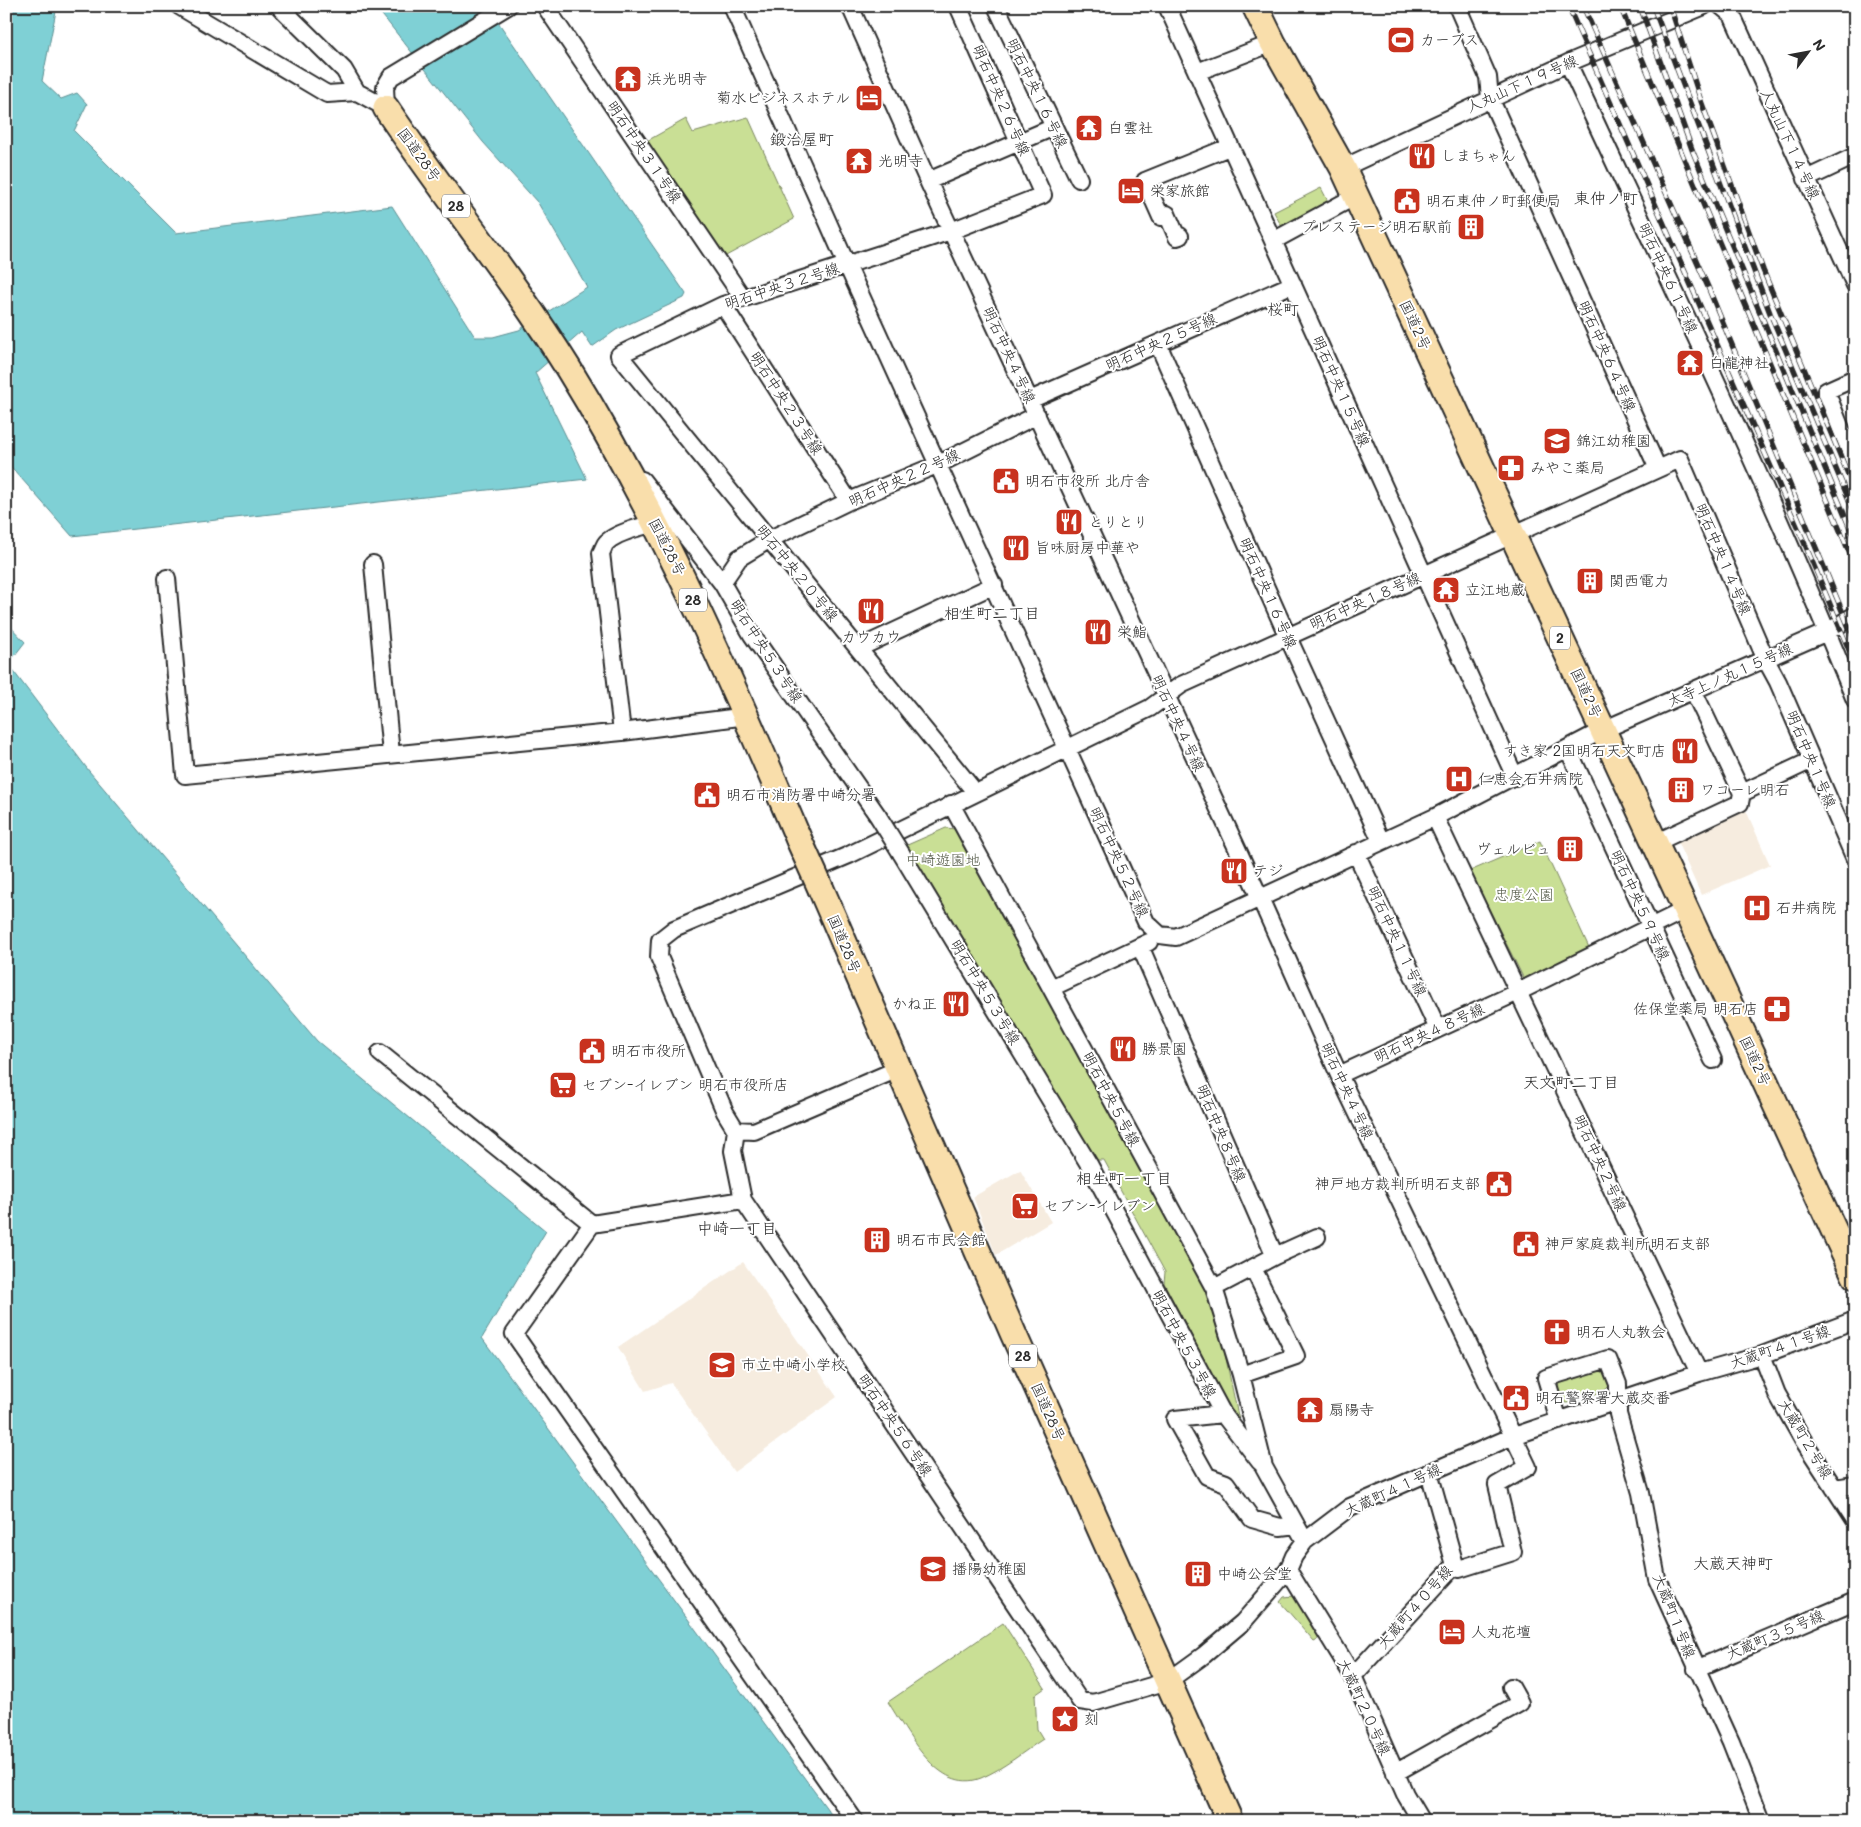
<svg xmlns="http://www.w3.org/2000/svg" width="1861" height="1827" font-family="Mali,'Klee One',sans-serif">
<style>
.built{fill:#f6ecdf}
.green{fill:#c9df95;stroke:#7a8560}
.water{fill:#7fd0d5;stroke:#5d8e91}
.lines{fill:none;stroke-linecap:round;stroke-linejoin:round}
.minor-casing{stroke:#2b2b2b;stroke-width:20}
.highway-casing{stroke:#2b2b2b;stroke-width:29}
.minor{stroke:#fff;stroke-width:16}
.highway{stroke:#f9deab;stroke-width:25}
.rail-casing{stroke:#2b2b2b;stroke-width:5.5}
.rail{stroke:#fff;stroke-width:4;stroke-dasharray:11;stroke-linecap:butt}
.minor-bridge-casing{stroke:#2b2b2b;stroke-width:20;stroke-linecap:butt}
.highway-bridge-casing{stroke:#2b2b2b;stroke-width:29;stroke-linecap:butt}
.minor-bridge{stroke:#fff;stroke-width:16}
.highway-bridge{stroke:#f9deab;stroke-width:25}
.labels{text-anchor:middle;stroke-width:4;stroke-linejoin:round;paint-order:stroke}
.shield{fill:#fff;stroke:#6b6b6b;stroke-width:1}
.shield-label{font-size:14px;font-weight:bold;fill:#2b2b2b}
.poi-label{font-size:15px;fill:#2b2b2b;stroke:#fff;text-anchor:start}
.street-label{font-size:15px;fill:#2b2b2b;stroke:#fff}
.park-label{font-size:15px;fill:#525846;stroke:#fff}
.neighbourhood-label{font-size:16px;fill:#2b2b2b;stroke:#fff}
</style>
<rect width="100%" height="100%" fill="#fff"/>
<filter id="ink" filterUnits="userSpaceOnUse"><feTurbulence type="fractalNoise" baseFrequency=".02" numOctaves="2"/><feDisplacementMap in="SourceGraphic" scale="10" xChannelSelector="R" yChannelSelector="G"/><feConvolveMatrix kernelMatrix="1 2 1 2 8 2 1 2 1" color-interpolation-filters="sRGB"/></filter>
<g filter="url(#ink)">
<path class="built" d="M 1745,808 L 1770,865 L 1701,895 L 1676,839 Z
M 1020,1170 L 1051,1222 L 996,1255 L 973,1197 Z
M 743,1262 L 837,1397 L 734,1472 L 671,1383 L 645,1391 L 618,1347 Z"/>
<path class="green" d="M 748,117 L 794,219 L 724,257 L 645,142 L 686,119 L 693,133 Z
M 1321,188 L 1330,205 L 1283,229 L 1274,212 Z
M 946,828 L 955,829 L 1046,987 L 1199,1270 L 1218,1321 L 1241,1430 L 1164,1283 L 1165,1272 L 1104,1160 L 1096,1160 L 905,846 Z
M 1540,841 L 1592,954 L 1533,981 L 1524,979 L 1470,871 Z
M 1597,1369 L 1603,1371 L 1609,1386 L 1604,1391 L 1568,1403 L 1562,1402 L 1557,1387 L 1559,1382 Z
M 1294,1596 L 1320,1638 L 1314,1641 L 1280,1602 L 1284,1597 Z
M 1003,1623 L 1045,1688 L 1035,1695 L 1037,1729 L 1043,1739 C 1023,1752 1003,1769 981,1778 C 938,1795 907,1731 888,1702 Z"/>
<path class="water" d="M 6,6 L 57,6 L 42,81 L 61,99 L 77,93 L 87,104 L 74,131 L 176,233 L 392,206 L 475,337 L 493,337 L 519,330 L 587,287 L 538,203 L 483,142 L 375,6 L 487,6 L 686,294 L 684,298 L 616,330 L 592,347 L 582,332 L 535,373 L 587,479 L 72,536 L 6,461 Z
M 6,622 L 25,642 L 8,664 L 89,771 L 317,1041 L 546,1231 L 482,1338 L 836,1821 L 6,1821 Z"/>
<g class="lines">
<defs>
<path id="minor" d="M 179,6 L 327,94 L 357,92
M 279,6 L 344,70 L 357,92 L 386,108
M 545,6 L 743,298
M 732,6 L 847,265 L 1146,922 L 1160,935 L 1176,937 L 1435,817 L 1603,730 L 1827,632 L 1855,615
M 850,6 L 928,181 L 1260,898 L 1339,1075 L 1528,1467 L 1497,1485 L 1513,1552 L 1459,1569 L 1455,1565
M 958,6 L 1043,195 L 951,231 L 723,305 L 619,355 L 975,792
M 996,6 L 1079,179
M 1167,6 L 1515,777
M 1457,6 L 1488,77 L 1490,98 L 1658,469 L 1181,685 L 1150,708 L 849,855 L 674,929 L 660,940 L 659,957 L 725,1112 L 736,1130 L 733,1151 L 743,1200 L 1080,1701 L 1093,1703 L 1168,1681 L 1204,1655 L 1243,1622 L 1288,1570 L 1294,1556 L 1305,1541 L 1350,1507 L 1511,1437 L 1699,1373 L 1762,1355 L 1855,1320
M 1721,6 L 1732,15 L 1855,285
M 1568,63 C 1666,274 1768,484 1855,700
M 1197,72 L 1273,43
M 386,108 L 385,87 L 391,77 L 508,6
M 1343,168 L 1568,63 L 1704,6
M 1806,179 L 1855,156
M 928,181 L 1054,127
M 1180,236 L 1177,237 L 1167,214 L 1161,217 L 1145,181 L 1229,147
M 1273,241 L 1356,196
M 723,305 L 849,501
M 1158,344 L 1287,635 L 1381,841
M 1855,378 L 1826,391 L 1855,464
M 1030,400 L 1293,284
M 1658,469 L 1680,459 L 1766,660 L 1778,682 L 1855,859
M 642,480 L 722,583
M 373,564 L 391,754
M 167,578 L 185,775 L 622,732 L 747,716
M 859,648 L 994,585
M 1694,692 L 1742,793
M 622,732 L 601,553 C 603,550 604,545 606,543 C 617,531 657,522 673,520
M 1568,749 L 1713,1060
M 951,804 L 1214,1288 L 1241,1375 L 1264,1467 L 1305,1541
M 878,816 L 752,635 L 722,583 L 739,558 L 770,539 L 849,501 L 939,464 L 1037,415
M 1435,817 L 1699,1373
M 1655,843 L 1740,803 L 1742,793 L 1812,760
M 901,853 L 1090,1166 L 1223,1414 L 1260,1462
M 1356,853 L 1438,1029
M 1140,946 L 1275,1256 L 1214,1288
M 1051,988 L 1149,942
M 380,1053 L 592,1224
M 1339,1075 L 1518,992 L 1685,910
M 736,1130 L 754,1131 L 898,1069
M 592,1224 L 514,1334 L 855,1821
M 592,1224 L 743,1200
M 1275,1256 L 1317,1237
M 1762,1355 L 1777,1394 L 1803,1440 L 1855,1520
M 1241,1375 L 1296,1356 L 1253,1268
M 1223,1414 L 1175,1419 L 1207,1476 L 1226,1483 L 1252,1519 L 1280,1527 L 1296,1525
M 1559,1421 L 1546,1378 L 1608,1359 L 1618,1384 L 1618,1414 L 1641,1493 L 1657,1579 L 1731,1742 L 1762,1821
M 1834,1488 L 1855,1485
M 1288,1570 L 1353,1676 L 1405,1794 L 1421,1821
M 1696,1669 L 1855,1601
M 1353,1676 L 1455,1565 L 1429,1472
M 1395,1773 L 1520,1703 L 1511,1687"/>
<path id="highway" d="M 1255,6 L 1273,43 L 1343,168 L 1855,1276
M 386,108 C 445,196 512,278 568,368 C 660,517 731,679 799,840
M 821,889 L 1013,1333 L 1230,1821"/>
</defs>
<use href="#minor" class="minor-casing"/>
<use href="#highway" class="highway-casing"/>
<use href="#minor" class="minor"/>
<use href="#highway" class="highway"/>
<defs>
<path id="rail" d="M 1568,6 L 1804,542 L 1855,664
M 1583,6 L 1708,287 L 1855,642
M 1620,6 L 1855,566
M 1640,6 L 1693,152 L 1855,540
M 1653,6 L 1770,313 L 1855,514
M 1670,6 L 1701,101 L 1763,270 L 1855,491"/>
</defs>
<use href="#rail" class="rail-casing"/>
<use href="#rail" class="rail"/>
<defs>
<path id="minor-bridge" d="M 878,816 L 901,853"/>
<path id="highway-bridge" d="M 799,840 L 821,889"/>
</defs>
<use href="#minor-bridge" class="minor-bridge-casing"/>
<use href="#highway-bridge" class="highway-bridge-casing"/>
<use href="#minor-bridge" class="minor-bridge"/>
<use href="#highway-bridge" class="highway-bridge"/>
</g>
</g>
<defs>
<symbol id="stadium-square" viewBox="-11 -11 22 22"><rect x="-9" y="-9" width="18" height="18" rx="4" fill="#c8321e" stroke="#fff"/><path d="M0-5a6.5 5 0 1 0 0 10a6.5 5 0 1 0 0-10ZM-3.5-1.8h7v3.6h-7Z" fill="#fff"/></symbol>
<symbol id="temple-square" viewBox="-11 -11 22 22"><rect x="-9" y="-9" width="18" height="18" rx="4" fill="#c8321e" stroke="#fff"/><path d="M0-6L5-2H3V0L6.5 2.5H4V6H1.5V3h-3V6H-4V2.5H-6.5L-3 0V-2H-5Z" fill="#fff"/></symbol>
<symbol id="hotel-square" viewBox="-11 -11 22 22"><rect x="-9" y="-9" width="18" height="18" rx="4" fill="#c8321e" stroke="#fff"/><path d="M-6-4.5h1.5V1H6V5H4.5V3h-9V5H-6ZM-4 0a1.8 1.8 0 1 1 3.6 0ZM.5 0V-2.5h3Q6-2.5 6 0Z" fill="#fff"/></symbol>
<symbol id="restaurant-square" viewBox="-11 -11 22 22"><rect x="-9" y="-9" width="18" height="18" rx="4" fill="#c8321e" stroke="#fff"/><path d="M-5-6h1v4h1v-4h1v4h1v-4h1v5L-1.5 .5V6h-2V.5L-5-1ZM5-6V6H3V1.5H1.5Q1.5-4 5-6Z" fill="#fff"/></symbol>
<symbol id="civic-square" viewBox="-11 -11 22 22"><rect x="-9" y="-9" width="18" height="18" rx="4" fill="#c8321e" stroke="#fff"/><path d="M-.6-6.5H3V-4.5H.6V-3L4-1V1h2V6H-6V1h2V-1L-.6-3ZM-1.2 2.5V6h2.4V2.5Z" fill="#fff"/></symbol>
<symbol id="building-square" viewBox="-11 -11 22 22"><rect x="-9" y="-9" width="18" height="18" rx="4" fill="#c8321e" stroke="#fff"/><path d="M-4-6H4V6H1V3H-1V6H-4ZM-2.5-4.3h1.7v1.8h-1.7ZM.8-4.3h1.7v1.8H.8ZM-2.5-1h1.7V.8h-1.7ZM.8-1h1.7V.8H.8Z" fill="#fff"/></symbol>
<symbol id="school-square" viewBox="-11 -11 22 22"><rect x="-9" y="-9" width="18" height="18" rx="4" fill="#c8321e" stroke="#fff"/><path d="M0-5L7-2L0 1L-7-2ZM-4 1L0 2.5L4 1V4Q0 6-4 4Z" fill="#fff"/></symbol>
<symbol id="pharmacy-square" viewBox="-11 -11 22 22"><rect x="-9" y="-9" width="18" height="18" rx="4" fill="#c8321e" stroke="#fff"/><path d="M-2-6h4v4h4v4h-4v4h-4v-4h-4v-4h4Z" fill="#fff"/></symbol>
<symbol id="hospital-square" viewBox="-11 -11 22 22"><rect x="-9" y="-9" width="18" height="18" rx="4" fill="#c8321e" stroke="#fff"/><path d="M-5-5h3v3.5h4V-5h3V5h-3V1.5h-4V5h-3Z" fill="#fff"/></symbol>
<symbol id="supermarket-square" viewBox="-11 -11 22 22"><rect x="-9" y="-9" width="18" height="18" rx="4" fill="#c8321e" stroke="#fff"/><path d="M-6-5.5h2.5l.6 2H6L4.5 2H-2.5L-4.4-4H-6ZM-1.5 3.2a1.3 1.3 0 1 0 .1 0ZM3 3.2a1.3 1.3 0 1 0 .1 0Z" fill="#fff"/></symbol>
<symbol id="church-square" viewBox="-11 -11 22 22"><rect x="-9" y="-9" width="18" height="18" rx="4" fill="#c8321e" stroke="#fff"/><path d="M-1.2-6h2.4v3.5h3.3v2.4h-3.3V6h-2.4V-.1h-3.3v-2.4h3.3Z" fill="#fff"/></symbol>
<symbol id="sight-square" viewBox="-11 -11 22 22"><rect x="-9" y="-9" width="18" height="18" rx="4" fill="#c8321e" stroke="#fff"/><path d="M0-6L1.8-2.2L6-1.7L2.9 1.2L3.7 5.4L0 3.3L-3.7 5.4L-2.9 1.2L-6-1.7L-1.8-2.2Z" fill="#fff"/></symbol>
</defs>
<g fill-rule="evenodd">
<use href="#stadium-square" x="1385" y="24" width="32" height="32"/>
<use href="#temple-square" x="612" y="63" width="32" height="32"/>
<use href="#hotel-square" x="853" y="82" width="32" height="32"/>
<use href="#temple-square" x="1073" y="112" width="32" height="32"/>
<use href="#restaurant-square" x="1406" y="140" width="32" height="32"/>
<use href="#temple-square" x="843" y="145" width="32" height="32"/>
<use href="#hotel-square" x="1115" y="175" width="32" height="32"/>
<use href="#civic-square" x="1391" y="185" width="32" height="32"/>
<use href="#building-square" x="1455" y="211" width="32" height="32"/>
<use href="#temple-square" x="1674" y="347" width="32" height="32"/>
<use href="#school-square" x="1541" y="425" width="32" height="32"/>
<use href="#pharmacy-square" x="1495" y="452" width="32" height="32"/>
<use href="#civic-square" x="990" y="465" width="32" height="32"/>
<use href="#restaurant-square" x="1053" y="506" width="32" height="32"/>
<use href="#restaurant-square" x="1000" y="532" width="32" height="32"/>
<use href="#building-square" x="1574" y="565" width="32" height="32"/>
<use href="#temple-square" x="1430" y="574" width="32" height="32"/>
<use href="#restaurant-square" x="855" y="595" width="32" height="32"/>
<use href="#restaurant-square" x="1082" y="616" width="32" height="32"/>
<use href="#restaurant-square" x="1669" y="735" width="32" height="32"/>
<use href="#hospital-square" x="1443" y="763" width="32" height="32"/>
<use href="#building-square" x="1665" y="774" width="32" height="32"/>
<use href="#civic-square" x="691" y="779" width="32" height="32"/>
<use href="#building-square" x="1554" y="833" width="32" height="32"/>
<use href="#restaurant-square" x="1218" y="855" width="32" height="32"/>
<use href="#hospital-square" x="1741" y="892" width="32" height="32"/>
<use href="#restaurant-square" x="940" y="988" width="32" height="32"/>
<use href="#pharmacy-square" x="1761" y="993" width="32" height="32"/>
<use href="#restaurant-square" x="1107" y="1033" width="32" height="32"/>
<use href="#civic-square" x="576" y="1035" width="32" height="32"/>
<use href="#supermarket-square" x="547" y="1069" width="32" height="32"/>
<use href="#civic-square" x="1483" y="1168" width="32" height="32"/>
<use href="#supermarket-square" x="1009" y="1190" width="32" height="32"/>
<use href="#building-square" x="861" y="1224" width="32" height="32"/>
<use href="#civic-square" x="1510" y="1228" width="32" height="32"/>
<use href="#church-square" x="1541" y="1316" width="32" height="32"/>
<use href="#school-square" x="706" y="1349" width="32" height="32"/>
<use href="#civic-square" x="1500" y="1382" width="32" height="32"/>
<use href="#temple-square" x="1294" y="1394" width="32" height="32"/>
<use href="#school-square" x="917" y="1553" width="32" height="32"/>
<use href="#building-square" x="1182" y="1558" width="32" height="32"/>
<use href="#hotel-square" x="1436" y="1616" width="32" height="32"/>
<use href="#sight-square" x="1049" y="1703" width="32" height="32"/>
</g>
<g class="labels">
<g class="shield">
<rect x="442" y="194.5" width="28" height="23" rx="4"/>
<rect x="679" y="588.5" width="28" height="23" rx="4"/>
<rect x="1550" y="626.5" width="20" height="23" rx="4"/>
<rect x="1009" y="1344.5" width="28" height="23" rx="4"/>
</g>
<g class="shield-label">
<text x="456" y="211">28</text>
<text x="693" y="605">28</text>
<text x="1560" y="643">2</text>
<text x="1023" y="1361">28</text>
</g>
<g class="poi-label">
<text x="1420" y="45">カーブス</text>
<text x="647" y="84">浜光明寺</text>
<text x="850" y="103" text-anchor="end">菊水ビジネスホテル</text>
<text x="1108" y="133">白雲社</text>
<text x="1441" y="161">しまちゃん</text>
<text x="878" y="166">光明寺</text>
<text x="1150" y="196">栄家旅館</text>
<text x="1426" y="206">明石東仲ノ町郵便局</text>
<text x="1452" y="232" text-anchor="end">プレステージ明石駅前</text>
<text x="1709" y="368">白龍神社</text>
<text x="1576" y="446">錦江幼稚園</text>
<text x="1530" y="473">みやこ薬局</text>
<text x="1025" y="486">明石市役所 北庁舎</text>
<text x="1088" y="527">とりとり</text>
<text x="1035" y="553">旨味厨房中華や</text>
<text x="1609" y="586">関西電力</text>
<text x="1465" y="595">立江地蔵</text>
<text x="1117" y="637">栄鮨</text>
<text x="871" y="642" text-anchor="middle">カウカウ</text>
<text x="1666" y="756" text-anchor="end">すき家 2国明石天文町店</text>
<text x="1478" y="784">仁恵会石井病院</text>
<text x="1700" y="795">ワコーレ明石</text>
<text x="726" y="800">明石市消防署中崎分署</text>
<text x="1551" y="854" text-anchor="end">ヴェルビュ</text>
<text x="1253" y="876">テジ</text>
<text x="1776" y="913">石井病院</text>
<text x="937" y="1009" text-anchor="end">かね正</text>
<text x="1758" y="1014" text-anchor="end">佐保堂薬局 明石店</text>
<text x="1142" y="1054">勝景園</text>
<text x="611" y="1056">明石市役所</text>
<text x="582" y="1090">セブン-イレブン 明石市役所店</text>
<text x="1480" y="1189" text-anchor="end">神戸地方裁判所明石支部</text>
<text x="1044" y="1211">セブン-イレブン</text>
<text x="896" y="1245">明石市民会館</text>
<text x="1545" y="1249">神戸家庭裁判所明石支部</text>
<text x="1576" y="1337">明石人丸教会</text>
<text x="741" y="1370">市立中崎小学校</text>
<text x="1535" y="1403">明石警察署大蔵交番</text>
<text x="1329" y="1415">扇陽寺</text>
<text x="952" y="1574">播陽幼稚園</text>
<text x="1217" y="1579">中崎公会堂</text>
<text x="1471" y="1637">人丸花壇</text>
<text x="1084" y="1724">刻</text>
</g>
<g class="street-label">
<text transform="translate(1522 84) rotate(-24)" y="5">人丸山下１９号線</text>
<text transform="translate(1037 93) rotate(64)" y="5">明石中央１６号線</text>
<text transform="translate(1001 100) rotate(66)" y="5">明石中央２６号線</text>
<text transform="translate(1790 144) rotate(65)" y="5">人丸山下１４号線</text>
<text transform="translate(644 152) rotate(56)" y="5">明石中央３１号線</text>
<text transform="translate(419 155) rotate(54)" y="5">国道28号</text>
<text transform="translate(1668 278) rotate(65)" y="5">明石中央６１号線</text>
<text transform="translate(782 286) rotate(-18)" y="5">明石中央３２号線</text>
<text transform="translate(1415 325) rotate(65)" y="5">国道2号</text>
<text transform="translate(1161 342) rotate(-24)" y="5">明石中央２５号線</text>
<text transform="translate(1009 355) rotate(65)" y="5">明石中央４号線</text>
<text transform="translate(1607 356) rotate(66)" y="5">明石中央６４号線</text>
<text transform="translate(1341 391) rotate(66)" y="5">明石中央１５号線</text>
<text transform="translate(786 403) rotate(57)" y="5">明石中央２３号線</text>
<text transform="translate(904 478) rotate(-24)" y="5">明石中央２２号線</text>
<text transform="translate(667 547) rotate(63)" y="5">国道28号</text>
<text transform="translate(1723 559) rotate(67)" y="5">明石中央１４号線</text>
<text transform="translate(797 573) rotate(51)" y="5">明石中央２０号線</text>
<text transform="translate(1268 593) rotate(66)" y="5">明石中央１６号線</text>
<text transform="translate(1365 601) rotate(-24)" y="5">明石中央１８号線</text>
<text transform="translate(766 651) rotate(57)" y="5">明石中央５３号線</text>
<text transform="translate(1730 675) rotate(-24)" y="5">太寺上ノ丸１５号線</text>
<text transform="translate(1586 693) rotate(65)" y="5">国道2号</text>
<text transform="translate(1178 723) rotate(65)" y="5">明石中央４号線</text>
<text transform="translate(1811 759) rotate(67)" y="5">明石中央１号線</text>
<text transform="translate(1119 862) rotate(65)" y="5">明石中央５２号線</text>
<text transform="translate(1640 905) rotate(65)" y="5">明石中央５９号線</text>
<text transform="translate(1397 941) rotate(65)" y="5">明石中央１１号線</text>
<text transform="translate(844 944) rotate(67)" y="5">国道28号</text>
<text transform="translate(985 992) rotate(59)" y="5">明石中央５３号線</text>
<text transform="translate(1429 1033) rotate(-25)" y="5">明石中央４８号線</text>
<text transform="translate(1755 1061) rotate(65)" y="5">国道2号</text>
<text transform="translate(1347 1091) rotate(65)" y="5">明石中央４号線</text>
<text transform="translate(1111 1099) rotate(62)" y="5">明石中央５号線</text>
<text transform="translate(1221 1133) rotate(67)" y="5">明石中央８号線</text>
<text transform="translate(1600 1163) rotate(65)" y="5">明石中央２号線</text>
<text transform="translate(1184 1344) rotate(62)" y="5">明石中央５３号線</text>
<text transform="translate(1780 1347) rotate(-19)" y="5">大蔵町４１号線</text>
<text transform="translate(1048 1412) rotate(66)" y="5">国道28号</text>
<text transform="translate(895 1425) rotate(56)" y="5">明石中央５６号線</text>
<text transform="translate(1805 1439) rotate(59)" y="5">大蔵町２号線</text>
<text transform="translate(1393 1490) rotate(-25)" y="5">大蔵町４１号線</text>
<text transform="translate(1415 1607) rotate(-49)" y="5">大蔵町４０号線</text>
<text transform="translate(1674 1616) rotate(68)" y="5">大蔵町１号線</text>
<text transform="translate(1775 1635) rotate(-23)" y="5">大蔵町３５号線</text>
<text transform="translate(1364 1707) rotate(65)" y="5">大蔵町２０号線</text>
</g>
<g class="park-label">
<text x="943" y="865">中崎遊園地</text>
<text x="1524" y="900">忠度公園</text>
</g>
<g class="neighbourhood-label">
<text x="802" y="145">鍛治屋町</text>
<text x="1606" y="204">東仲ノ町</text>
<text x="1283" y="315">桜町</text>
<text x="992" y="619">相生町二丁目</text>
<text x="1571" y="1088">天文町二丁目</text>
<text x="1124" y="1184">相生町一丁目</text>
<text x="737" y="1234">中崎一丁目</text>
<text x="1733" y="1569">大蔵天神町</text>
</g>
</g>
<rect width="1861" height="1827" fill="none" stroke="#fff" stroke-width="25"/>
<rect x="12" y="12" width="1836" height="1802" fill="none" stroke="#2b2b2b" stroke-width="2" filter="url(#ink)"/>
<g transform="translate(1808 52) rotate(58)" stroke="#ffffff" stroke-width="4" paint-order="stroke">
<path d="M0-4L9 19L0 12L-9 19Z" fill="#2b2b2b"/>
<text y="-8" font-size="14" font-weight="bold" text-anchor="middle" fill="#2b2b2b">N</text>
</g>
</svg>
